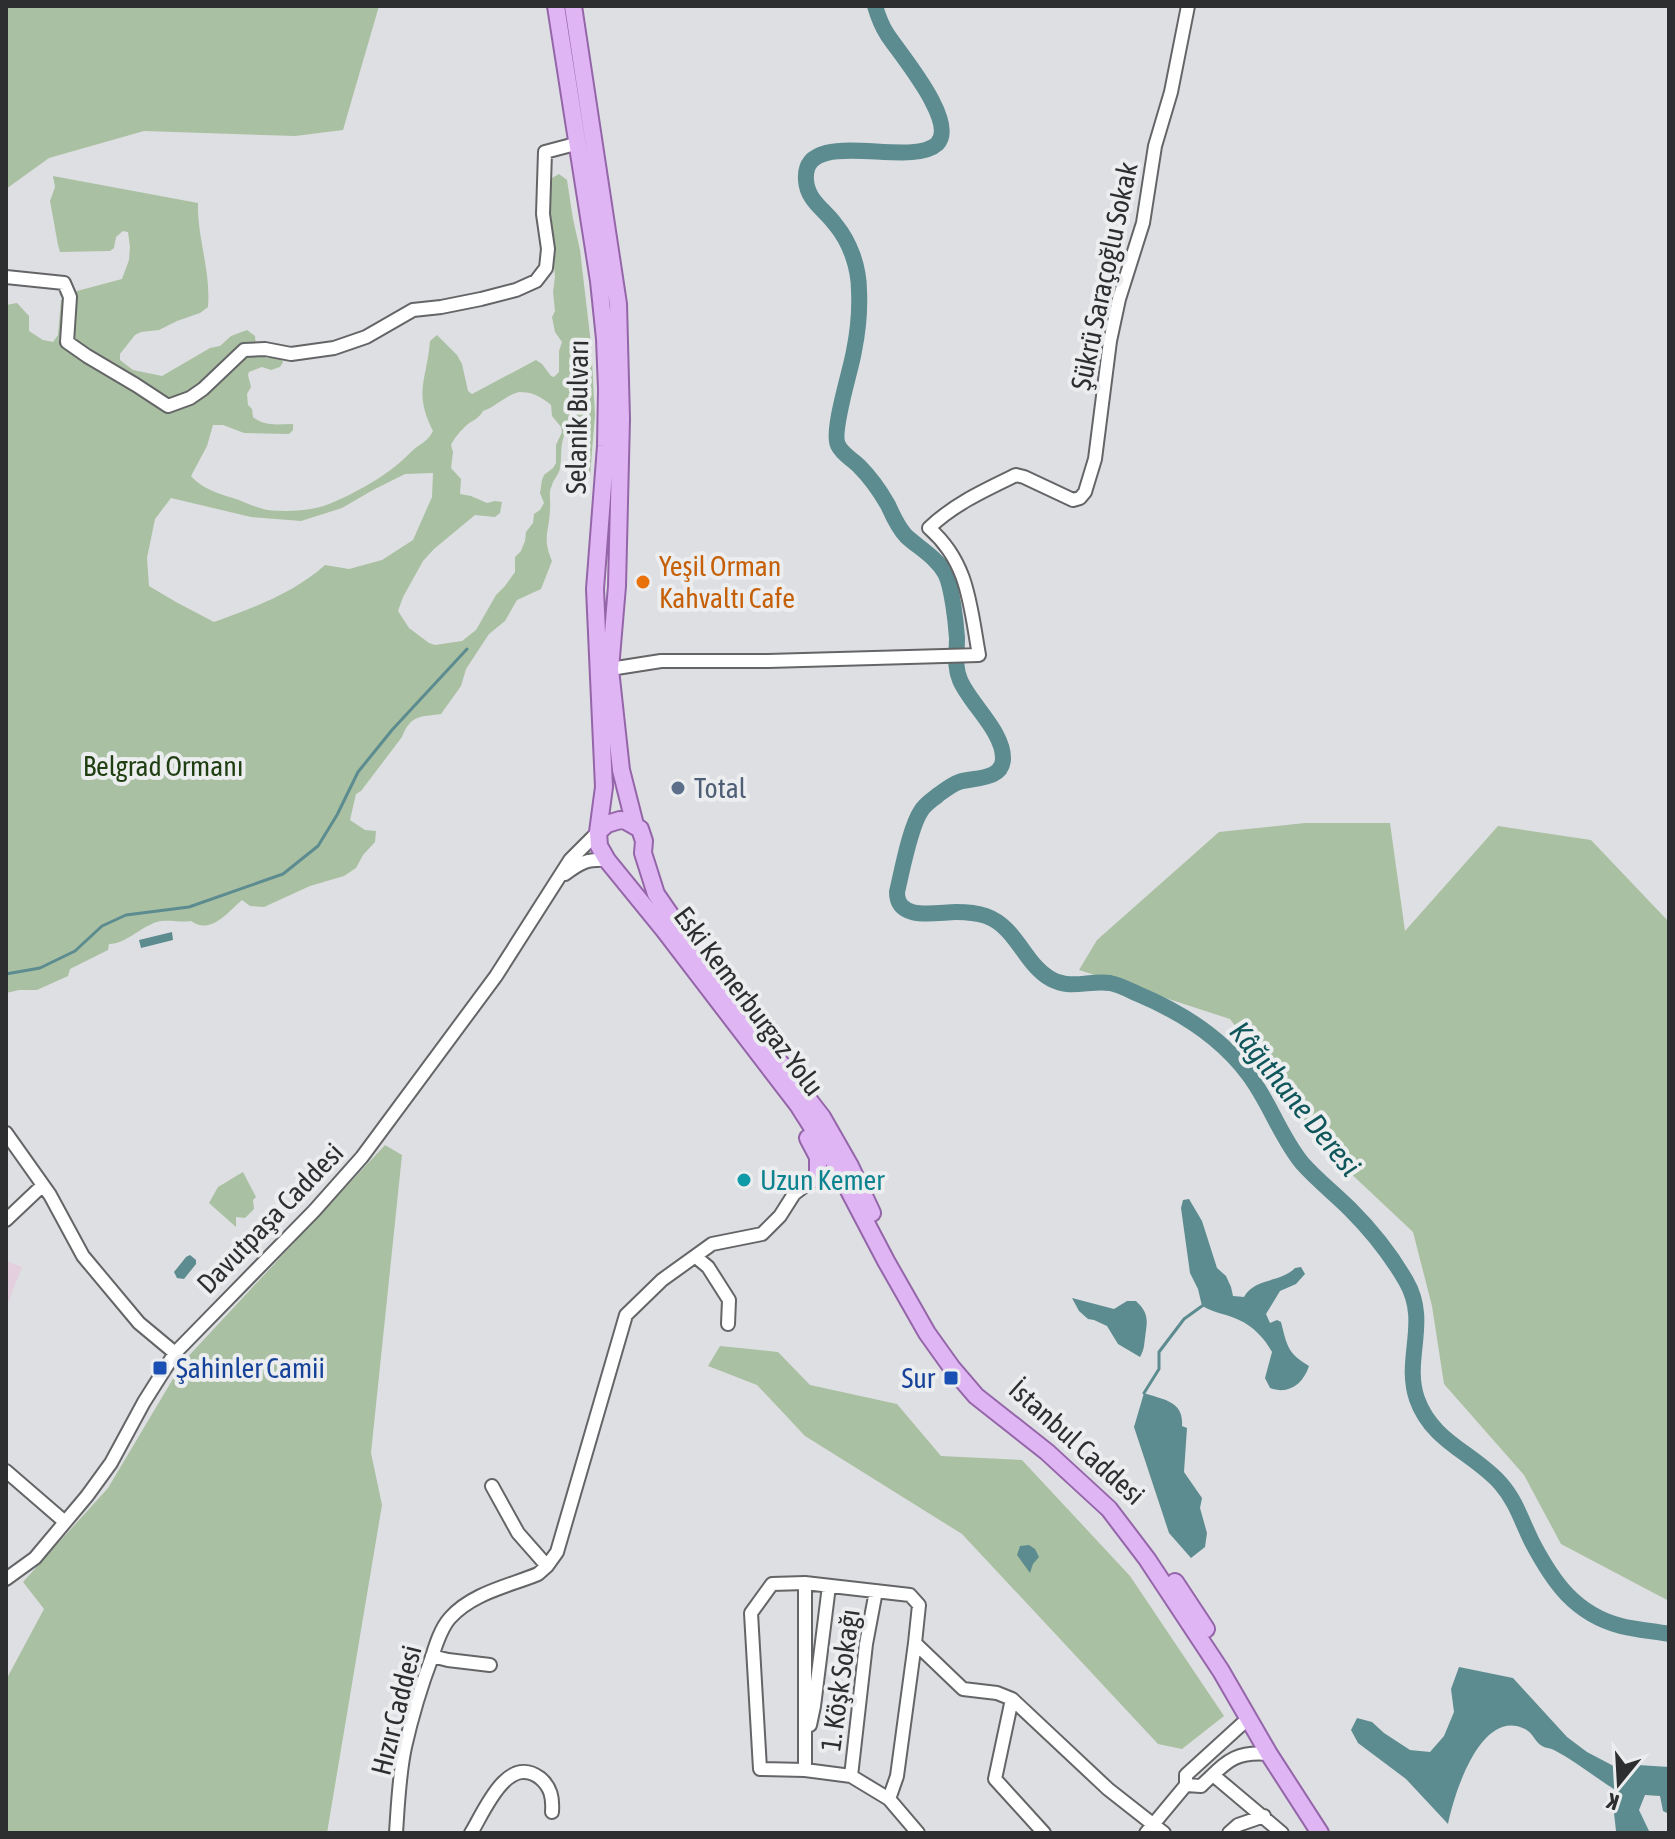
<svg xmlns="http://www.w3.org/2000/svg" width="1675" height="1839" font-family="'Asap Condensed',sans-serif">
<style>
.education{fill:#e3cfde}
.green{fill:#aac0a2;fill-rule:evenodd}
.water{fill:#5c8c90}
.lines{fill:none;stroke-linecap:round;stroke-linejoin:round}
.stream{stroke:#5c8c90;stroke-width:3}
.river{stroke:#5c8c90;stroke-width:16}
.minor-casing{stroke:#646567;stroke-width:16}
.major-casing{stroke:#9466a9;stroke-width:20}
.minor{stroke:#fff;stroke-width:12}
.major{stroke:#e0b5f3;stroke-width:16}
.food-dot{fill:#e8710a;stroke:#ebedef;stroke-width:3}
.service-dot{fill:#5c6f8a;stroke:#ebedef;stroke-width:3}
.culture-dot{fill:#0f9aa8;stroke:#ebedef;stroke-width:3}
.transit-dot{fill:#1a4fb4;stroke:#ebedef;stroke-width:3}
.labels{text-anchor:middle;stroke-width:8;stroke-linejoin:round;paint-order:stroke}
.street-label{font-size:28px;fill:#2d2e2f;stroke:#ebedef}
.food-label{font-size:28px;fill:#c56008;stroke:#ebedef;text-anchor:start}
.park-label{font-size:28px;fill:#1f3f11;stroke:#ebedef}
.service-label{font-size:28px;fill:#4e5e75;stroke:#ebedef;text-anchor:start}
.culture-label{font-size:28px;fill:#0d838f;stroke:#ebedef;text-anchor:start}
.transit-label{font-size:28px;fill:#164399;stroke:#ebedef;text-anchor:start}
.water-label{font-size:30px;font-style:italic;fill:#0f565b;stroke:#ebedef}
</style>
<rect width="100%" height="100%" fill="#dedfe2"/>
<path class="education" d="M 6,1261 L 22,1267 L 6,1308 Z"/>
<path class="green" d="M 6,6 L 379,6 L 343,130 L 295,136 L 144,131 L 49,158 L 6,189 Z
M 559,174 L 567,180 L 573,219 L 580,250 L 591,344 L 595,415 L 590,476 L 587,477 L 581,459 L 582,435 L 573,430 L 564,436 C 560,447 562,456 560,468 C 559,475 554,478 552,485 C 548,493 551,502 550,510 C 549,533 542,537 552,561 L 541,589 L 517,600 L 505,621 L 489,634 L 466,669 L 461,686 L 441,714 C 421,717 411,714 402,737 L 361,791 L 356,794 L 350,820 L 365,830 L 376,831 L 375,842 L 363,855 L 356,868 L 344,876 L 310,886 L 264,907 L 250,906 L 242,900 C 227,913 211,935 191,921 C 180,923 168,919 157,922 C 140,927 126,944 109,944 L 108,950 L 70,969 L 68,976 L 37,990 L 19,990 L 6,993 L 6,305 L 17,303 L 29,316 L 29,331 L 43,340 L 53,342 L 58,335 L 61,300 L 73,295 L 77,291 L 122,279 L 129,260 L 130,247 L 128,232 L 123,231 L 116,237 L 114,248 L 110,251 L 60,252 L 58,245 L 50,201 L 55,187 L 53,176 L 198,203 C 197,237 211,271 208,307 L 200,313 L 177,321 L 159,330 L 141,332 L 135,335 L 120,354 L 120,360 L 133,370 L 162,376 L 210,348 L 220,346 L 231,336 L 247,330 L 255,336 L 256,347 L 260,355 L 267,358 L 281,358 L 283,362 L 280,367 L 271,370 L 262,367 L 249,372 L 248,375 L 251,387 L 247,394 L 248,405 L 252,409 L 253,417 C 264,427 279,424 293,424 L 293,430 L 289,434 L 244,433 L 223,425 L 213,425 L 207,446 L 191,476 C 201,488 219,494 233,498 C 245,502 256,508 268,510 C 286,512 313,511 329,504 C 358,492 390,474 411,452 C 420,443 427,443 433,431 C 413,392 427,380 430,341 L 437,335 L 457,355 L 462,364 L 468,391 L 472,394 L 536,360 L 542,364 L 551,376 L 554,377 L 559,372 L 559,351 L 562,342 L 555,332 L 552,317 L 555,311 L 553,292 L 555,277 L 548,205 L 548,185 L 552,178 ZM 519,392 C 533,392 540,396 551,405 L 552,416 L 561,427 L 562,432 L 556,445 L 556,463 L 553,468 L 544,475 L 542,480 L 540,493 L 544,503 L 540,510 L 534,514 L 533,523 L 526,532 L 525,541 L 521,551 L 515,557 L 515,572 L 505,586 L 496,595 L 476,630 L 462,641 L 435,645 L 429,643 L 409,628 L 398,611 L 403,597 L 423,561 L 434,549 L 475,515 L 495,517 L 500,513 L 502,502 L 495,501 L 487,503 L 471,496 L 460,494 L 461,479 L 451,468 L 453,452 L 451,445 C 454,438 462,429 468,424 C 475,419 478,419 483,411 C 497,406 504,396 519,392 ZM 433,473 L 432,497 L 413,540 L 382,560 L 349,569 L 325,565 C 294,593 253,608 214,622 L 176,602 L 149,586 L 147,558 L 155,519 L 171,498 L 251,517 L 301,521 L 342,508 L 373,490 L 405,474 Z
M 1305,823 L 1390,823 L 1405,931 L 1498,826 L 1591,840 L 1669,922 L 1669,1601 L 1561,1544 L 1524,1475 L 1444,1384 L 1432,1306 L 1413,1232 L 1329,1153 L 1230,1019 L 1079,970 L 1097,940 L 1219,832 Z
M 385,1145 L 402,1155 L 371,1453 L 382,1505 L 327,1833 L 6,1833 L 6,1680 L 44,1609 L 23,1582 L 108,1488 L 183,1362 Z
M 243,1172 L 256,1197 L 253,1200 L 254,1209 L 245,1218 L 236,1217 L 236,1227 L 209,1203 L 218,1187 C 227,1182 234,1177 243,1172 Z
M 720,1346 L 778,1352 L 810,1385 L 897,1404 L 941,1456 L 1022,1460 L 1130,1576 L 1224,1716 L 1182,1749 L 1158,1744 L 962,1534 L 805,1436 L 757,1385 L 708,1366 Z"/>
<path class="water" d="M 172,932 L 173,940 L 141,948 L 139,940 Z
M 1189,1199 L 1202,1221 L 1217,1268 L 1226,1276 L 1231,1287 L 1233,1296 L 1244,1297 C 1254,1278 1280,1283 1295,1268 L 1301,1267 L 1305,1274 L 1296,1284 L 1280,1291 L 1266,1314 L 1270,1323 L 1277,1320 L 1281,1322 C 1287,1345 1287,1353 1309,1366 C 1303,1384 1289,1395 1270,1388 L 1265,1378 L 1272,1352 C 1265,1339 1253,1326 1239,1320 C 1227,1314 1214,1313 1202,1306 L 1198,1289 L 1190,1273 L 1181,1208 L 1183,1200 Z
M 190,1255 L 196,1260 L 196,1264 L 184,1279 L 177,1278 L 174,1272 L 186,1257 Z
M 1072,1298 L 1114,1309 L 1127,1301 L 1136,1301 C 1150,1314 1147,1322 1145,1338 C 1144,1346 1144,1350 1140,1357 L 1118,1344 L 1107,1326 L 1094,1320 L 1088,1319 L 1079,1311 Z
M 1144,1393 C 1164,1400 1184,1401 1182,1426 L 1187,1428 L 1184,1472 L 1202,1498 L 1200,1508 L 1207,1533 L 1205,1547 L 1191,1558 L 1169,1533 L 1134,1427 Z
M 1029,1545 L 1035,1549 L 1039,1557 L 1033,1564 L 1030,1573 L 1017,1555 L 1020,1546 Z
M 1459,1667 L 1513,1678 L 1567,1737 L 1587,1752 L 1623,1771 L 1638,1765 L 1669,1767 L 1669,1814 L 1663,1811 L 1660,1796 L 1645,1795 L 1639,1810 L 1650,1833 L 1611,1833 L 1616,1831 L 1613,1804 L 1617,1791 C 1596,1778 1575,1761 1554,1750 C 1550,1748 1545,1748 1542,1746 C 1535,1742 1533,1733 1525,1729 C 1481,1707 1454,1794 1448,1824 L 1406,1779 L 1358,1743 L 1351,1730 L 1357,1718 L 1372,1722 L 1384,1733 L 1410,1750 L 1430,1752 L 1444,1736 L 1454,1712 L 1451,1689 Z"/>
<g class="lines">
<path class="stream" d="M 6,974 L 40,968 L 75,951 L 102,926 L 126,915 L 189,907 L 283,874 L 318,846 L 337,815 L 358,772 L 392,730 L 467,649
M 1144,1393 L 1159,1369 L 1159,1352 L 1184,1319 L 1202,1306"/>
<path class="river" d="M 875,6 C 878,16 881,25 887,34 C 898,52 959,122 937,144 C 910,169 802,125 806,180 C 807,200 824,209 835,224 C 850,242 859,267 859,291 C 860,311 858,331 854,351 C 851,370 831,431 838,445 C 842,454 852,459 859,466 C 870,477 880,491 888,505 C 893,516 897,526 906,536 C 919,548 936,557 945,573 C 952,586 956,623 957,638 C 957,653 954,666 960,680 C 970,704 1004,732 1003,759 C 1002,781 973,777 959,782 C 951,785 945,790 938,795 C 932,800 925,804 921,811 C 910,827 902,871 897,892 C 897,922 937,912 956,912 C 966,912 977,913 986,916 C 1017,927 1024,964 1051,979 C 1071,990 1089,980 1110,983 C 1120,985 1129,990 1138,994 C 1181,1012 1221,1037 1249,1075 C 1270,1103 1280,1136 1302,1163 C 1317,1180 1334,1193 1350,1209 C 1371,1230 1391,1255 1406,1281 C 1430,1322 1403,1359 1417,1399 C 1432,1442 1474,1453 1501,1484 C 1516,1501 1522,1522 1532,1542 C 1553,1582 1575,1614 1621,1626 C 1637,1630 1653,1631 1669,1634"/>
<defs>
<path id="minor" d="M 6,277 L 64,283 L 70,297 L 67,342 L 87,356 L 136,385 L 168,406 L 190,398 L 203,389 L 244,350 L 265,349 L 291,354 L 334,348 L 366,337 L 413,310 L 441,307 L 481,299 L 516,290 L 536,281 L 546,268 L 548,249 L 543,214 L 545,152 L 579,143
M 610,669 L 661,661 L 768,661 L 979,655 C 970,606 969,563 929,528 C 954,504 985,490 1016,475 L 1024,477 L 1073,500 L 1080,498 L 1085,492 L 1095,459 L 1110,341 L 1119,299 L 1143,223 L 1155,146 L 1171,92 L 1188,6
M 565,874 C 581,862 587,859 607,860
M 6,1133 L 50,1195 L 83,1256 L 139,1323 L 175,1353
M 6,1220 L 43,1185
M 696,1257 L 708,1267 L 729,1300 L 728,1324
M 6,1471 L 65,1522
M 492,1486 L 518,1533 L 547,1566
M 6,1579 L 35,1558 L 87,1496 L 111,1463 L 144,1402 L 175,1353 L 314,1211 L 362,1157 L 496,976 L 570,860 L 598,832
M 805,1583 L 805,1770
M 432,1656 L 448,1660 L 490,1665
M 1012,1699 L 995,1779 L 1044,1833
M 810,1725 L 814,1706 L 829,1586
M 1213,1775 L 1282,1833
M 851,1776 L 866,1644 L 876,1591
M 1186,1785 L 1201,1786 C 1226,1763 1232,1751 1269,1754
M 889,1799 L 897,1776 L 915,1643
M 396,1833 C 398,1804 399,1775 405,1747 C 412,1716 421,1686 432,1657 C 436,1644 441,1628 450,1618 C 472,1593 509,1586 538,1574 L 547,1566 L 557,1552 L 626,1315 L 662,1280 L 712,1244 L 762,1234 L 780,1216 L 794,1194 L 807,1184 L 818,1178
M 471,1833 C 484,1812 507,1753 540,1778 C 551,1787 553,1798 552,1812
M 918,1833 L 889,1799 L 851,1776 L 805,1770 L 760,1769 L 751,1613 L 772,1584 L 805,1583 L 910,1595 L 919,1605 L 915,1643 L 963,1689 L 997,1693 L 1012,1699 L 1108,1789 L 1164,1833
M 1146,1833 L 1186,1785 L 1186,1775 L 1242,1724 L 1250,1720
M 1229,1833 L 1238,1825 L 1264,1816"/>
<path id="major" d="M 556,6 L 599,281 L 605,339 L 607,389 L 606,446 L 595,589 L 604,787 L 598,832 L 599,846 L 607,860 L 664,930 L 798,1105 L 833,1160 L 886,1261 L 927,1333 L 952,1368 L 976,1396 L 1047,1452 L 1109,1509 L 1147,1559 L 1221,1671 L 1269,1754 L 1320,1833
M 573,6 L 618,304 L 621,419 L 617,586 L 610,669 L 621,770 L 635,825
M 598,832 L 607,824 L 620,820 L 626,821 L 640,829 L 644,841 L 643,853 L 656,894 L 707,968 L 822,1117 L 850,1166 L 872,1213
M 808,1138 L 818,1157 L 818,1178
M 1175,1582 L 1206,1629"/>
</defs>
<use href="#minor" class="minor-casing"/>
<use href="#major" class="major-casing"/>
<use href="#minor" class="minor"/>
<use href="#major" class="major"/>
</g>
<circle class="food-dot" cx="643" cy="582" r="8"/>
<circle class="service-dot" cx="678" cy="788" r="8"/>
<circle class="culture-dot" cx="744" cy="1180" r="8"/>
<g class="transit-dot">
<rect x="152" y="1360" width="16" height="16" rx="4"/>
<rect x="943" y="1370" width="16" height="16" rx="4"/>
</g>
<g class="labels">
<g class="street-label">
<text transform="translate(1104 276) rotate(-78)" y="10">Şükrü Saraçoğlu Sokak</text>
<text transform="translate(577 417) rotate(-89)" y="10">Selanik Bulvarı</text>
<text transform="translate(749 1001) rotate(53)" y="10">Eski Kemerburgaz Yolu</text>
<text transform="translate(270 1218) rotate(-46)" y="10">Davutpaşa Caddesi</text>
<text transform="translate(1077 1442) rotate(42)" y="10">İstanbul Caddesi</text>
<text transform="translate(840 1680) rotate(-82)" y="10">1. Köşk Sokağı</text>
<text transform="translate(396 1710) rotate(-76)" y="10">Hızır Caddesi</text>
</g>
<g class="food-label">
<text x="659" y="576">Yeşil Orman<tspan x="659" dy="32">Kahvaltı Cafe</tspan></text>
</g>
<g class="park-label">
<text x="163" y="776">Belgrad Ormanı</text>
</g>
<g class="service-label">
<text x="694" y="798">Total</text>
</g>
<g class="culture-label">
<text x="760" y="1190">Uzun Kemer</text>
</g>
<g class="transit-label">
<text x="176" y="1378">Şahinler Camii</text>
<text x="935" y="1388" text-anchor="end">Sur</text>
</g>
<g class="water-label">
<text transform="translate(1295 1099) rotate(51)" y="10">Kâğıthane Deresi</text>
</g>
</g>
<rect width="1675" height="1839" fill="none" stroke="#2d2e2f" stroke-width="16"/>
<g transform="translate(1619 1783) rotate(198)" stroke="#ebedef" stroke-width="6" paint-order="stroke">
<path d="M0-6L14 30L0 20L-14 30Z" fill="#2d2e2f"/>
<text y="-12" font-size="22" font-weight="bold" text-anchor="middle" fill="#2d2e2f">K</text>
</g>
</svg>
